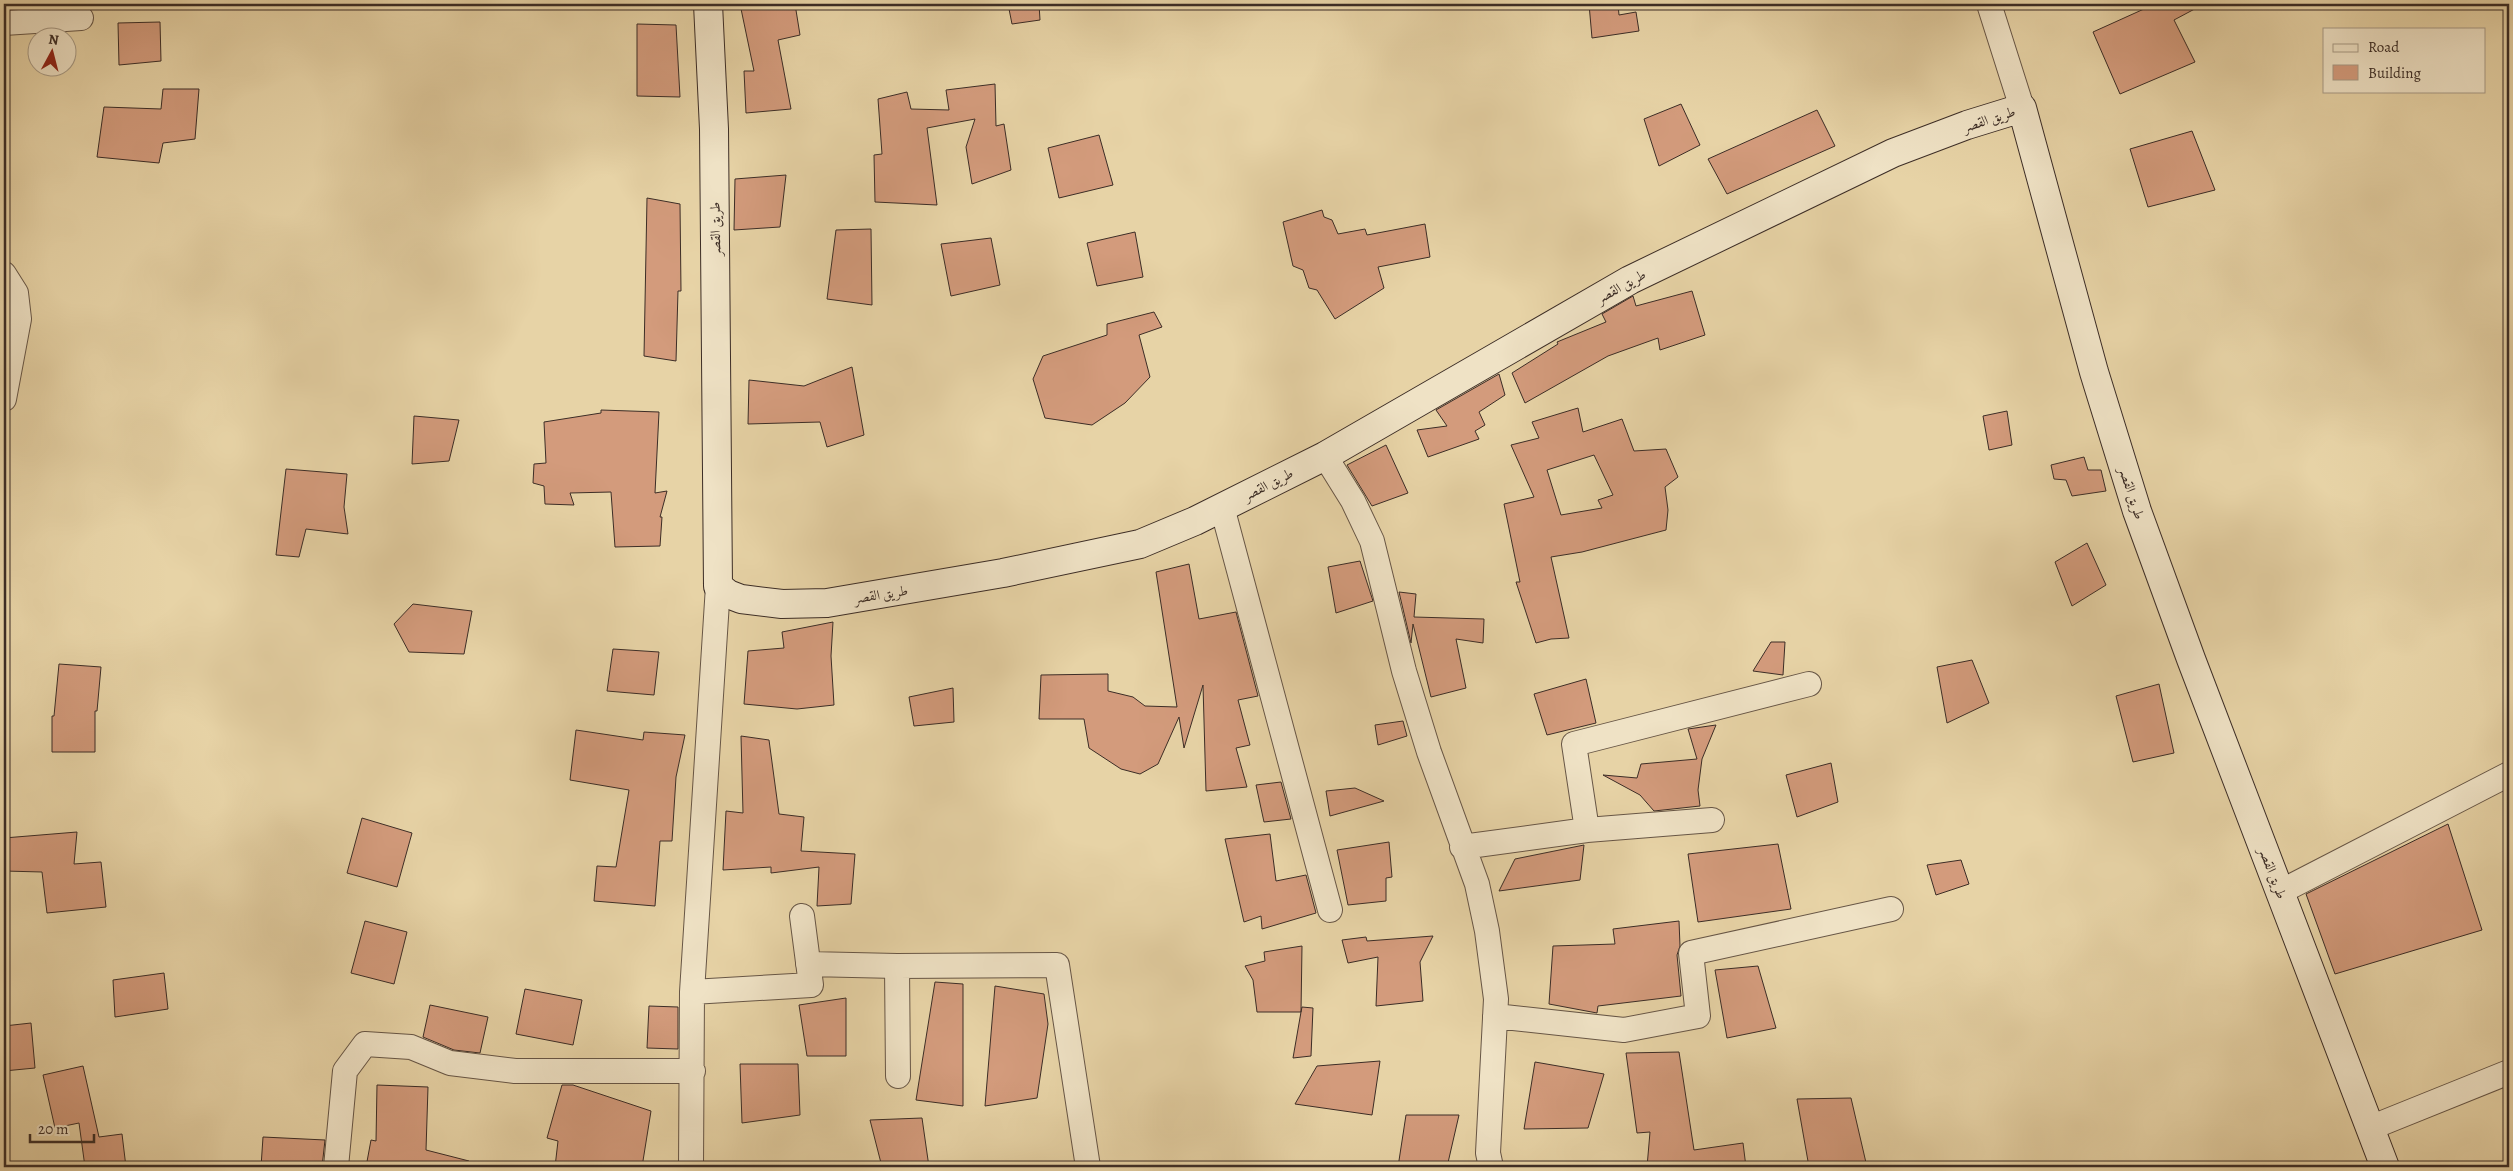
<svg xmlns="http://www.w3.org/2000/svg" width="2513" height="1171" font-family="Alegreya,Amiri,serif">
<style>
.building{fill:#d39b7c;stroke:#3c2d26;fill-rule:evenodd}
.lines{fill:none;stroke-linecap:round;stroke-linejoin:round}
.street-casing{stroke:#675646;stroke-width:26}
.secondary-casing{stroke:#3c2d26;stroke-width:30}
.street{stroke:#efe2c5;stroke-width:24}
.secondary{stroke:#efe2c5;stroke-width:28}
.labels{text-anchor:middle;stroke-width:5;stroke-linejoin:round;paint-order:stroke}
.street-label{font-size:14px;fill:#3c2d26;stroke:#efe2c5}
</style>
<rect width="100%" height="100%" fill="#e7d3a6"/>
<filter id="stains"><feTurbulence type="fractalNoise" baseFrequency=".004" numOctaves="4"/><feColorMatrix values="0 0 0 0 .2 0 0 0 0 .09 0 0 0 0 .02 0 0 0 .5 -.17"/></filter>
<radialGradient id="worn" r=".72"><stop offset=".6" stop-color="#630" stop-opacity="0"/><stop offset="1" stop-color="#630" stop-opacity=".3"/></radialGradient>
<path class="building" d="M 740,4 L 795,4 L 800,35 L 778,40 L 791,109 L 746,113 L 744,71 L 754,71 Z
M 1008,4 L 1039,4 L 1040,20 L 1012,24 Z
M 1589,4 L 1618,4 L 1619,15 L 1636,12 L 1639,31 L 1592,38 Z
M 2155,4 L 2204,4 L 2174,20 L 2195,62 L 2120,94 L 2093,32 Z
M 160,22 L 161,61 L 119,65 L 118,23 Z
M 637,24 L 676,25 L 680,97 L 637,96 Z
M 995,84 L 996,126 L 1004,124 L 1011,170 L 972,184 L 966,147 L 975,119 L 927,128 L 937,205 L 875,202 L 874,155 L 882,154 L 878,99 L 907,92 L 911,109 L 949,110 L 946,90 Z
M 163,89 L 199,89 L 195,139 L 163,143 L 159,163 L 97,157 L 104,107 L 161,109 Z
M 1681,104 L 1700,145 L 1659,166 L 1644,119 Z
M 1817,110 L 1835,146 L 1727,194 L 1708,159 Z
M 2192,131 L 2215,190 L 2148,207 L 2130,149 Z
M 1099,135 L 1113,185 L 1059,198 L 1048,148 Z
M 786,175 L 780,227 L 734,230 L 735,179 Z
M 647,198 L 680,204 L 681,291 L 678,291 L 676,361 L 644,356 Z
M 1322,210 L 1324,217 L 1332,220 L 1338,234 L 1365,229 L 1367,235 L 1425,224 L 1430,257 L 1378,267 L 1384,288 L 1335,319 L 1317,290 L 1309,288 L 1303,270 L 1293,266 L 1283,222 Z
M 871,229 L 872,305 L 827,299 L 836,230 Z
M 1135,232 L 1143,277 L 1097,286 L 1087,243 Z
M 991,238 L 1000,285 L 951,296 L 941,244 Z
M 1692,291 L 1705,335 L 1660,350 L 1658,338 L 1608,356 L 1525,403 L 1512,373 L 1558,344 L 1557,342 L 1606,322 L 1602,314 L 1633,296 L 1636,306 Z
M 1154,312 L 1162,327 L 1139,335 L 1150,377 L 1125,403 L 1092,425 L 1045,418 L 1033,379 L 1043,356 L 1107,335 L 1107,324 Z
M 852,367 L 864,435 L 827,447 L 820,422 L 748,424 L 749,380 L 804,386 Z
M 1499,374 L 1505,395 L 1479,412 L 1485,425 L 1475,431 L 1479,439 L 1428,457 L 1417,430 L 1447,426 L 1436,410 Z
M 1578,408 L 1583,432 L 1622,419 L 1634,451 L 1666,449 L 1678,477 L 1665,487 L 1668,510 L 1666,530 L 1582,552 L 1551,557 L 1569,638 L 1551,639 L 1536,643 L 1516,582 L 1520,582 L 1504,504 L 1534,497 L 1511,445 L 1539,438 L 1532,422 ZM 1594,455 L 1613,495 L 1598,500 L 1602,508 L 1561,515 L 1547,470 Z
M 601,410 L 659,412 L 655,493 L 667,491 L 660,517 L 662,517 L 660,546 L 615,547 L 611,492 L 570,493 L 574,505 L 545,504 L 544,486 L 533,483 L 534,464 L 546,463 L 544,422 L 601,413 Z
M 2007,411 L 2012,445 L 1989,450 L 1983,416 Z
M 414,416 L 459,420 L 449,461 L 412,464 Z
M 1386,445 L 1408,493 L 1372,506 L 1347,465 Z
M 2084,457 L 2088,470 L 2101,470 L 2106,491 L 2072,496 L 2066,480 L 2054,479 L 2051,465 Z
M 286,469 L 347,474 L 344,507 L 348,534 L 306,529 L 299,557 L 276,555 Z
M 2087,543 L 2106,585 L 2072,606 L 2055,562 Z
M 1360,561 L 1373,601 L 1336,613 L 1328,567 Z
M 1189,564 L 1199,619 L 1236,612 L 1258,696 L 1238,700 L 1250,745 L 1236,748 L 1247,787 L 1206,791 L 1203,685 L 1184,748 L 1179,717 L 1158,764 L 1140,774 L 1121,769 L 1089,748 L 1084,719 L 1039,719 L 1041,675 L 1108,674 L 1108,691 L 1133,697 L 1145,706 L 1177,707 L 1156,572 Z
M 1399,592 L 1416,594 L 1414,617 L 1484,619 L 1483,643 L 1456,639 L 1466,688 L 1431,697 L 1413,624 L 1411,643 Z
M 413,604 L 472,611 L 464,654 L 409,652 L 394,624 Z
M 833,622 L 831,656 L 834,705 L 797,709 L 744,704 L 748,651 L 784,648 L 782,632 Z
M 1771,642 L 1785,642 L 1783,675 L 1753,671 Z
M 613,649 L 659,652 L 654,695 L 607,691 Z
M 1972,660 L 1989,703 L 1947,723 L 1937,667 Z
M 59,664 L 101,667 L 97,711 L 95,711 L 95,752 L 52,752 L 52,716 L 54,716 Z
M 1586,679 L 1596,723 L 1547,735 L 1534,694 Z
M 2159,684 L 2174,753 L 2133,762 L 2116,696 Z
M 953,688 L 954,722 L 914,726 L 909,697 Z
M 1403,721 L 1407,736 L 1378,745 L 1375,725 Z
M 1716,725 L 1702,759 L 1698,790 L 1700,806 L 1654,811 L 1640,795 L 1603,775 L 1637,778 L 1641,764 L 1697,759 L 1688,729 Z
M 576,730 L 643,740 L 644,732 L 685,735 L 676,777 L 672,841 L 660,841 L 655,906 L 594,901 L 597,866 L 616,867 L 629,790 L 570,780 Z
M 741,736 L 769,740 L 779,814 L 804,817 L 801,851 L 855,854 L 851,904 L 817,906 L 819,867 L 771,873 L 771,867 L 723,870 L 726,811 L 743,813 Z
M 1831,763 L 1838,802 L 1797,817 L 1786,775 Z
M 1281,782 L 1291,819 L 1264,822 L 1256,785 Z
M 1355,788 L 1384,801 L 1330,816 L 1326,791 Z
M 362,818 L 412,833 L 397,887 L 347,873 Z
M 2448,824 L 2482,930 L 2335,974 L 2306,894 Z
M 77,832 L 74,864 L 101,862 L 106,907 L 47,913 L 42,872 L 4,871 L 4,838 Z
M 1270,834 L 1276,881 L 1306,875 L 1316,913 L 1262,929 L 1261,916 L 1244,922 L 1225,839 Z
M 1389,842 L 1392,877 L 1386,878 L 1386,901 L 1348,905 L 1337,850 Z
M 1778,844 L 1791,909 L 1698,922 L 1688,854 Z
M 1584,845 L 1580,880 L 1499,891 L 1515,859 Z
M 1961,860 L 1969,884 L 1936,895 L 1927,865 Z
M 365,921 L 407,932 L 394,984 L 351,973 Z
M 1679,921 L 1680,946 L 1677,955 L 1681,996 L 1598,1006 L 1597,1013 L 1549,1004 L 1553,946 L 1615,944 L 1613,929 Z
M 1433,936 L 1420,962 L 1423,1001 L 1376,1006 L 1378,957 L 1348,963 L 1342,940 L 1366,937 L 1367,941 Z
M 1302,946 L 1301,1012 L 1302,1007 L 1313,1008 L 1311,1056 L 1293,1058 L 1301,1012 L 1257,1012 L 1253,980 L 1245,966 L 1265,961 L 1264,952 Z
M 1758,966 L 1776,1028 L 1727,1038 L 1715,970 Z
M 164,973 L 168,1009 L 115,1017 L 113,980 Z
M 935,982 L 963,984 L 963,1106 L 916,1100 Z
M 995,986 L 1044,994 L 1048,1024 L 1037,1098 L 985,1106 Z
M 525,989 L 582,1000 L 573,1045 L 516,1034 Z
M 846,998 L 846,1056 L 807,1056 L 799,1005 Z
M 430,1005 L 488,1017 L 480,1053 L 454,1050 L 423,1037 Z
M 649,1006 L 678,1007 L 678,1049 L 647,1048 Z
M 31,1023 L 35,1068 L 4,1071 L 4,1026 Z
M 1679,1052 L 1694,1150 L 1743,1143 L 1746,1167 L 1647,1167 L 1650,1132 L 1637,1133 L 1626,1053 Z
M 1380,1061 L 1372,1115 L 1295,1104 L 1317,1066 Z
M 1535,1062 L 1604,1074 L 1588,1128 L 1524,1129 Z
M 740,1064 L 798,1064 L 800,1115 L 742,1123 Z
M 83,1066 L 99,1137 L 122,1134 L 126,1167 L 85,1167 L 79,1123 L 55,1128 L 43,1075 Z
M 377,1085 L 428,1087 L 426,1150 L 469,1161 L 468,1167 L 366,1167 L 371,1140 L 376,1141 Z
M 562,1085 L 573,1085 L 651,1111 L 642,1167 L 555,1167 L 558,1141 L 547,1138 Z
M 1851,1098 L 1867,1167 L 1809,1167 L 1797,1099 Z
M 1406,1115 L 1459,1115 L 1447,1167 L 1398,1167 Z
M 922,1118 L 929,1167 L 882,1167 L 870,1120 Z
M 263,1137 L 325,1140 L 322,1167 L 261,1167 Z"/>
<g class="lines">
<defs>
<path id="street" d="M 1989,4 L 2022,108
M 4,23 L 81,18
M 4,274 L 16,293 L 19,319 L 4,399
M 1325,456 L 1353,501 L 1372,541 L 1404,671 L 1429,752 L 1477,884 L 1487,931 L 1496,999 L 1488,1153 L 1491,1167
M 1222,507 L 1330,910
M 1587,830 L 1574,744 L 1809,684
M 1462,847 L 1587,830 L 1712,820
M 2280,892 L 2509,774
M 808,964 L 897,966 L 898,1076
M 897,966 L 1057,965 L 1088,1167
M 692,992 L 811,985 L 802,916
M 1495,1016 L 1624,1030 L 1698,1016 L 1691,953 L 1891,909
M 2370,1128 L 2509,1072
M 336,1167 L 345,1071 L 365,1044 L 411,1047 L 450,1063 L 515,1071 L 693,1071
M 691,1167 L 692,992 L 718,586"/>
<path id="secondary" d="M 708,4 L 714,129 L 718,586 L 728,594 L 741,599 L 782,604 L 827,603 L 1003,573 L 1140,544 L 1195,521 L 1325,456 L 1630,280 L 1893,153 L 1967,125 L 2022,108 L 2094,372 L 2137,511 L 2191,659 L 2385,1167"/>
</defs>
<use href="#street" class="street-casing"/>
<use href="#secondary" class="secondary-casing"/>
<use href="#street" class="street"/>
<use href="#secondary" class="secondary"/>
</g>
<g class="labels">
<g class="street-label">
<text transform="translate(1989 119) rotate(-18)" y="5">طريق القصر</text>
<text transform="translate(715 229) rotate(-91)" y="5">طريق القصر</text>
<text transform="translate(1621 286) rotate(-29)" y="5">طريق القصر</text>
<text transform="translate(1268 484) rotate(-27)" y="5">طريق القصر</text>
<text transform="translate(2132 493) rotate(72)" y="5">طريق القصر</text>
<text transform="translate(881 594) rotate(-9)" y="5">طريق القصر</text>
<text transform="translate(2273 873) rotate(69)" y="5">طريق القصر</text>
</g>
</g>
<rect width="2513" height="1171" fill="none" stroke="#e7d3a6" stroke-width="20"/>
<rect x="5" y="5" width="2503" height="1161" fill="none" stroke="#3c2d26" stroke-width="2.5"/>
<rect x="10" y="10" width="2493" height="1151" fill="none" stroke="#3c2d26"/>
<rect x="2323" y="28" width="162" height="65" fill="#efe2c5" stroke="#a79a85"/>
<rect x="2333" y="44" width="25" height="8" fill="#efe2c5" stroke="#a79a85"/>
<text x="2368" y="52" font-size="15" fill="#3c2d26">Road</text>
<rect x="2333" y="65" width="25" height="15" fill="#d39b7c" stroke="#a79a85"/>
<text x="2368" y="78" font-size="15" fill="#3c2d26">Building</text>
<g transform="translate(52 52) rotate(7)"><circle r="24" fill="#efe2c5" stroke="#a79a85"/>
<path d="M0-4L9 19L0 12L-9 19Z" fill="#8f2418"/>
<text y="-8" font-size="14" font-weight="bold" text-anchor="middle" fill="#3c2d26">N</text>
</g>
<path d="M30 1134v8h64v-8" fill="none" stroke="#3c2d26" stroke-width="2.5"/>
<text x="38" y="1134" font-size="15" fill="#3c2d26" stroke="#efe2c5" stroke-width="4" paint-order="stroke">20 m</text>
<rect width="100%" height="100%" filter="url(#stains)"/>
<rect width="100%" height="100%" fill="url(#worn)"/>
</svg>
